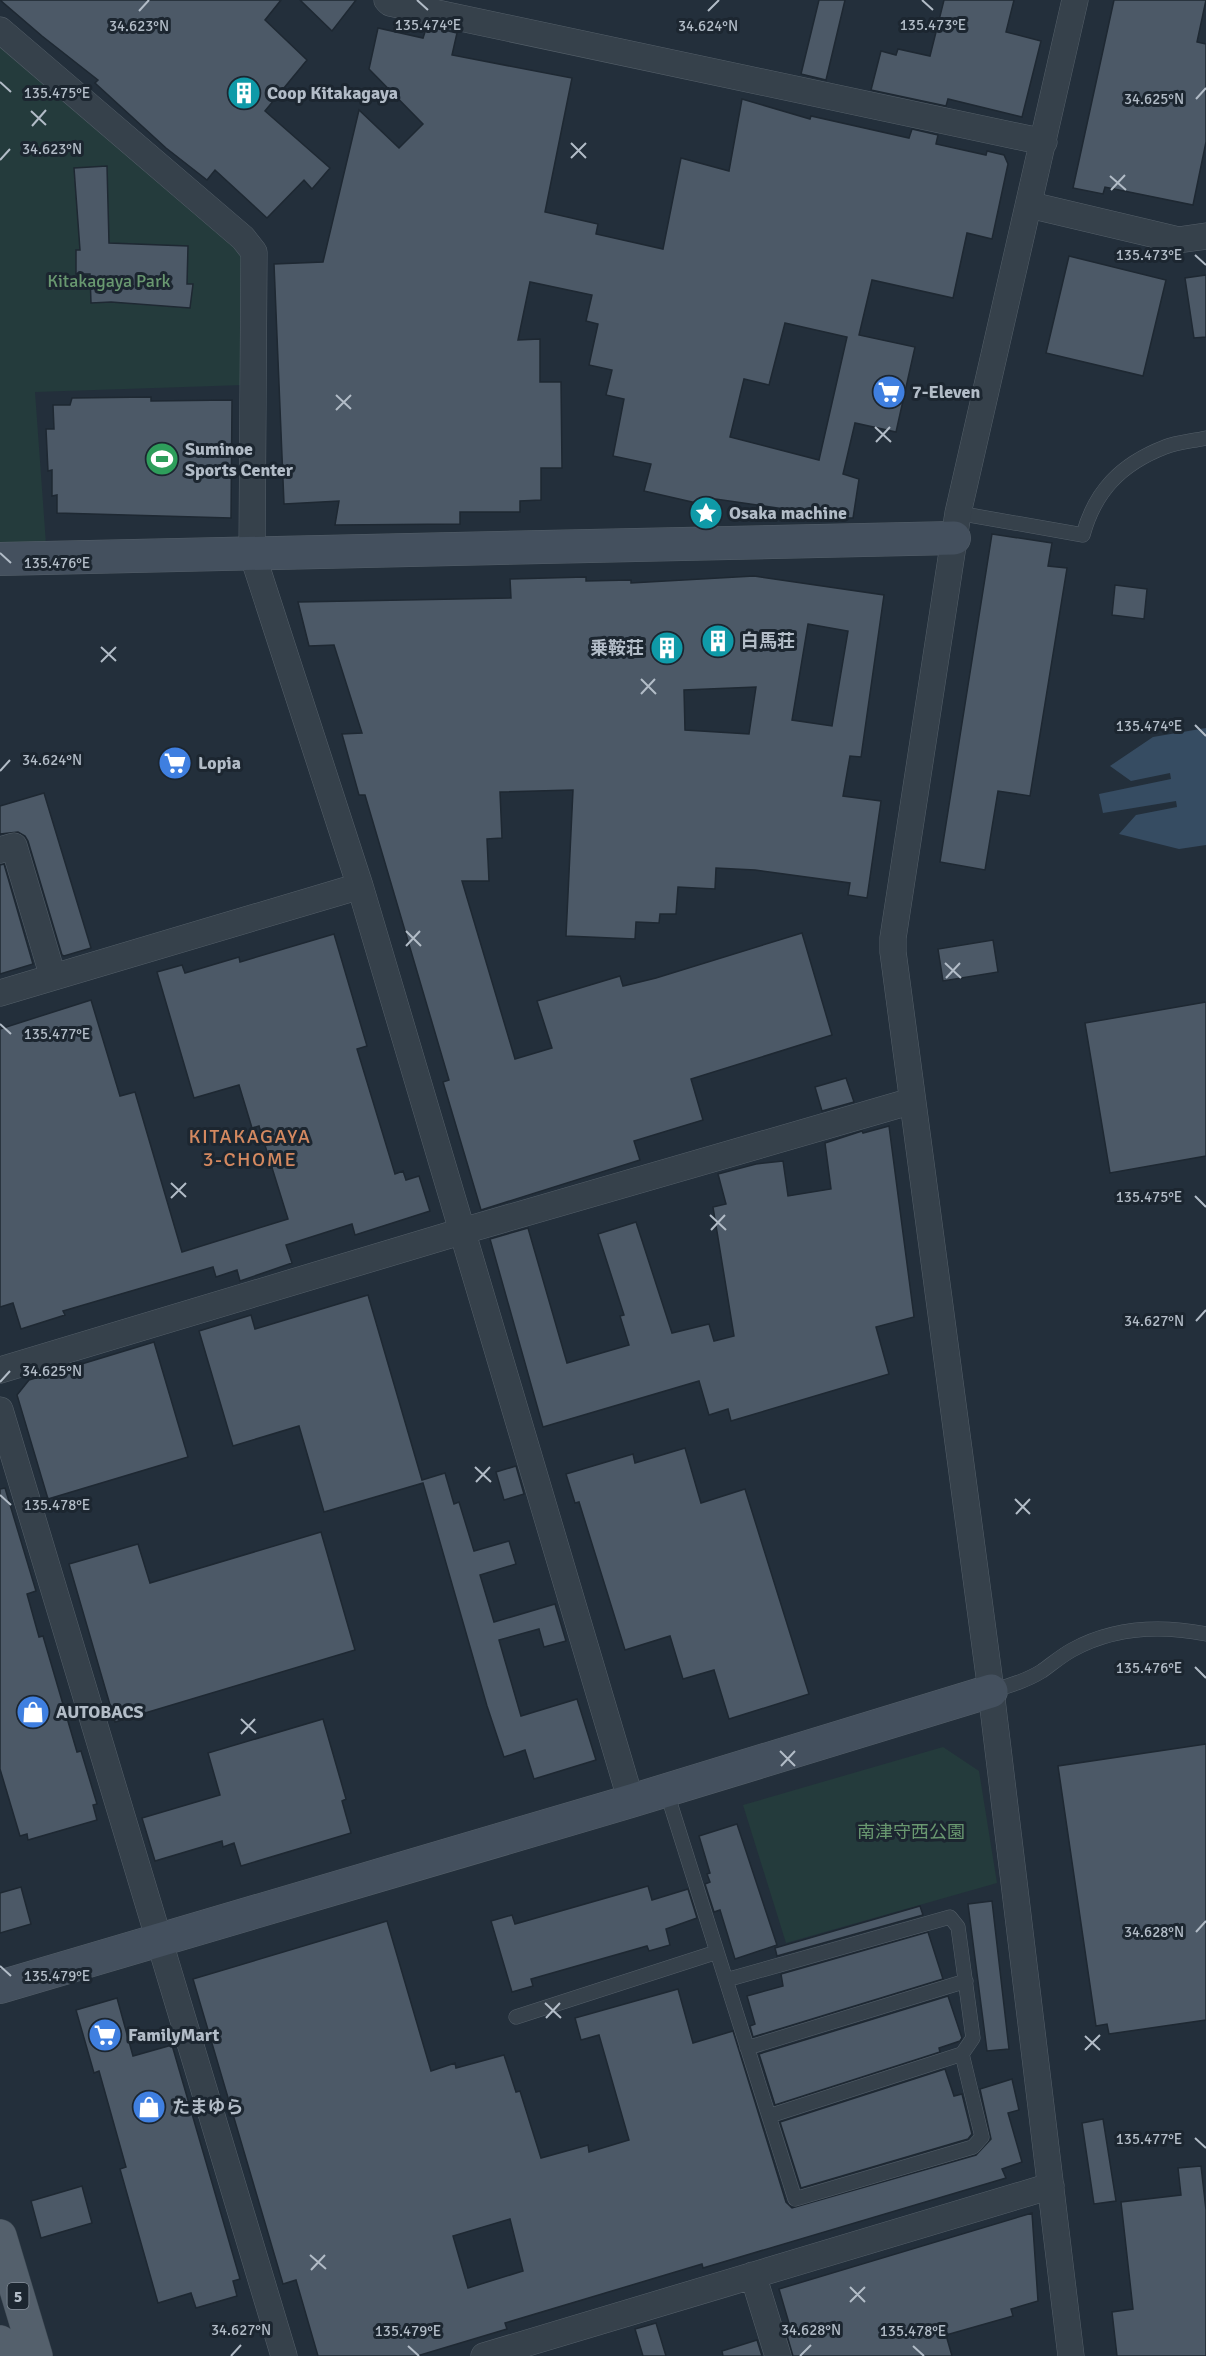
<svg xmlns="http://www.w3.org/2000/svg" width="1206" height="2356" font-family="Signika,'Noto Sans JP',sans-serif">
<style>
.green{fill:#243b3c}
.water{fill:#364c62}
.building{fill:#4c5967;stroke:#1e2832;stroke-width:1.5;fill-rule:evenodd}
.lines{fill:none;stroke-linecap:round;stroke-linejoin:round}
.lane-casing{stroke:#545f69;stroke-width:15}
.street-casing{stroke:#545f69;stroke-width:27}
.secondary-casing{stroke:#545f69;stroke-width:34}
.primary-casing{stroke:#3f4a54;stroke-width:34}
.lane{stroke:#36414b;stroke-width:14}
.street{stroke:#36414b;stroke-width:26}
.secondary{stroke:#44505e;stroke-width:33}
.primary{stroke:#54606c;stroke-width:33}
.ticks{fill:none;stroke:#b2bcc7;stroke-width:2}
.labels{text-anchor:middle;stroke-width:6;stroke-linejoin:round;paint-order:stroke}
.shield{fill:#1c2630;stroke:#858f9a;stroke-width:1.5}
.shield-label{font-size:16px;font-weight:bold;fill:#b2bcc7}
.poi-label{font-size:18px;font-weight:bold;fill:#b2bcc7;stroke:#1c2630;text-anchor:start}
.park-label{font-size:18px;fill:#699870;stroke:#1c2630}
.neighbourhood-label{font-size:20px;letter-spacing:1.5px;fill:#d48960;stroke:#1c2630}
.ticks-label{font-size:15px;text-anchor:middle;fill:#b2bcc7;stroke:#1c2630;stroke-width:6;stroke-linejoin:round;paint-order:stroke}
</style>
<rect width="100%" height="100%" fill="#232f3b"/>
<path class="green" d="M 0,46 L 247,256 L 244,385 L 35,392 L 46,544 L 0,545 Z
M 943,1747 L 979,1771 L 997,1883 L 786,1943 L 743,1805 Z"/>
<path class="water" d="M 1206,728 L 1206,845 L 1179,849 L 1119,834 L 1136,815 L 1177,807 L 1176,801 L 1103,813 L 1099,794 L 1171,779 L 1170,773 L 1131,781 L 1110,766 L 1153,737 Z"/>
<path class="building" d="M 0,0 L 281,0 L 265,20 L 307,60 L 265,111 L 330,168 L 312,189 L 304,180 L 267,218 L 215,170 L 207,180 L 166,148 L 95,83 L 98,80 L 42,36 Z
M 300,0 L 356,0 L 332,31 Z
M 819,0 L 845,0 L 826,80 L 801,74 Z
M 944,0 L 1014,0 L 1006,32 L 1041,41 L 1022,117 L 948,99 L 946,106 L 871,90 L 881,51 L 896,55 L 898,49 L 930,56 Z
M 1114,0 L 1206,0 L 1197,42 L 1206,44 L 1206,142 L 1193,205 L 1105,187 L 1103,194 L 1073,188 Z
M 427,26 L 457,33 L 452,55 L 572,78 L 545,212 L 598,224 L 596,234 L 663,249 L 681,158 L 729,171 L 742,99 L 810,119 L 811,116 L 909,138 L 912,129 L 938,135 L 936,144 L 986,155 L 987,151 L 1004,155 L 1008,164 L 992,239 L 967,233 L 953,298 L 872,280 L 859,335 L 915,347 L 896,432 L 855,423 L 843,474 L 859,479 L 853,518 L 818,518 L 819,514 L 716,499 L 714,507 L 644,491 L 651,464 L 613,456 L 624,399 L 606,395 L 612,370 L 589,365 L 598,324 L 586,321 L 592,295 L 530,282 L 518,340 L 540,339 L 540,382 L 561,382 L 562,468 L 541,468 L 541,500 L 520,501 L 520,512 L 460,512 L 460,524 L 335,525 L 339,501 L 284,504 L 274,264 L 323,262 L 359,110 L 399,148 L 423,124 L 369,69 L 378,28 L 423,38 ZM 785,323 L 847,337 L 819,460 L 730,437 L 744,379 L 769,385 Z
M 107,166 L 109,243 L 188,246 L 187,284 L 193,284 L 190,308 L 111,302 L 91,303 L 90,274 L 76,274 L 76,250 L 80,250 L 74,168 Z
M 1069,256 L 1166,280 L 1143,376 L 1046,353 Z
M 1206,275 L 1206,337 L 1194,338 L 1185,278 Z
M 151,397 L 151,401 L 232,400 L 231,518 L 57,513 L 57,495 L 52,496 L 52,470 L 48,471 L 46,429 L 54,429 L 53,405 L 70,405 L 72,398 Z
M 992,534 L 1052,543 L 1048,566 L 1067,568 L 1030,796 L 998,791 L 985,870 L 940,862 Z
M 754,576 L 884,595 L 861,757 L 850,756 L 843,796 L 881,801 L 867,898 L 848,895 L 850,883 L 755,870 L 716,868 L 715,889 L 678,887 L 676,914 L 660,914 L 659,923 L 636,922 L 635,939 L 566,936 L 573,790 L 500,792 L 502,838 L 487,839 L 489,881 L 462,881 L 515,1059 L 552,1048 L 537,1001 L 620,976 L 623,986 L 656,978 L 802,933 L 832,1035 L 691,1079 L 703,1120 L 634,1141 L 640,1160 L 481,1210 L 443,1082 L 449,1080 L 365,795 L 359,795 L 342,734 L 362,733 L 334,645 L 309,646 L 298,602 L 511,598 L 510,579 L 586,577 L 586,581 L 631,580 L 631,583 ZM 808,624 L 848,631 L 832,726 L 792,720 ZM 756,687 L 749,734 L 685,730 L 684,690 Z
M 1115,585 L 1147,589 L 1144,619 L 1112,615 Z
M 44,793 L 91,948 L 64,956 L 62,955 L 28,841 L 25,836 L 18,832 L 0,834 L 0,806 Z
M 4,864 L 33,964 L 0,974 L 0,865 Z
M 334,934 L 367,1046 L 357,1049 L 395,1174 L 403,1171 L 406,1180 L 419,1176 L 430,1211 L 355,1235 L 352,1224 L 286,1245 L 292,1263 L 240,1281 L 237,1270 L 216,1277 L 213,1267 L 63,1311 L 65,1315 L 21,1329 L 13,1303 L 0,1307 L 0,1029 L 91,1000 L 120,1096 L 135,1092 L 182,1252 L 288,1219 L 259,1126 L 252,1128 L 239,1085 L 194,1098 L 157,972 L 182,965 L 185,973 L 239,957 L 240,962 Z
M 993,940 L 998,972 L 943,981 L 938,949 Z
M 1206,1002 L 1206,1156 L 1110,1173 L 1085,1023 Z
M 846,1078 L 854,1102 L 822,1111 L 815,1087 Z
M 889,1126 L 914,1317 L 876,1327 L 889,1374 L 731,1421 L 728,1409 L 709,1415 L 699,1381 L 543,1427 L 490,1239 L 528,1228 L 567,1363 L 629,1345 L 620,1316 L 624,1315 L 598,1234 L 636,1222 L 672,1333 L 709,1324 L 714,1341 L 734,1336 L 713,1207 L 726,1204 L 718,1174 L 756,1164 L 783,1161 L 788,1196 L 831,1189 L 825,1143 L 862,1131 L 863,1133 Z
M 368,1295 L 422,1480 L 445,1473 L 454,1504 L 459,1502 L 474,1551 L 509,1541 L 516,1564 L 480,1575 L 494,1622 L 555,1604 L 566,1641 L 544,1647 L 539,1629 L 499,1640 L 521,1716 L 577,1699 L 596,1760 L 534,1779 L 525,1750 L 504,1757 L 487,1706 L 423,1483 L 324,1512 L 299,1426 L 233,1446 L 199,1331 L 251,1315 L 255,1329 Z
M 154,1342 L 188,1457 L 48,1499 L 17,1395 L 29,1380 Z
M 685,1448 L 701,1503 L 745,1489 L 809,1694 L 729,1719 L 714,1670 L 683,1679 L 670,1636 L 625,1650 L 579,1502 L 575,1503 L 566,1474 L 633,1454 L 635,1463 Z
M 516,1466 L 524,1494 L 504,1500 L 496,1472 Z
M 5,1488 L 36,1591 L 27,1594 L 39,1637 L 43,1636 L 77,1752 L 81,1751 L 97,1804 L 93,1805 L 97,1820 L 28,1840 L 27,1834 L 20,1836 L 0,1769 L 0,1489 Z
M 321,1532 L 355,1650 L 115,1722 L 69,1564 L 138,1544 L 150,1583 Z
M 323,1719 L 346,1799 L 342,1801 L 351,1833 L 241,1866 L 234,1843 L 223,1847 L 222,1841 L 155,1861 L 142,1818 L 220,1795 L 208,1753 Z
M 1206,1744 L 1206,2020 L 1109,2034 L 1107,2024 L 1096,2026 L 1058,1766 Z
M 737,1824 L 777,1945 L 735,1959 L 720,1910 L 714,1912 L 705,1884 L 710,1882 L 707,1874 L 710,1873 L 699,1836 Z
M 648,1886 L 652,1900 L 688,1889 L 697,1918 L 666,1929 L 670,1945 L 649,1951 L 647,1946 L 531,1979 L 533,1986 L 512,1992 L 491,1921 L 512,1915 L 515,1924 Z
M 21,1887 L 31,1924 L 0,1933 L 0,1893 Z
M 992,1901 L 1009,2049 L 987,2051 L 968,1904 Z
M 920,1906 L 923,1915 L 777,1956 L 775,1948 Z
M 387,1921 L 431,2071 L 455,2063 L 456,2068 L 504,2055 L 516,2092 L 520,2091 L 541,2158 L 588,2145 L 589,2152 L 629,2140 L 599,2035 L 581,2040 L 575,2018 L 678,1989 L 693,2043 L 733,2031 L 786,2202 L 792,2208 L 976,2155 L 991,2139 L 980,2089 L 1012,2079 L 1019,2110 L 1008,2113 L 1022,2162 L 1002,2169 L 1006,2178 L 703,2268 L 702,2264 L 505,2323 L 507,2329 L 417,2356 L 318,2356 L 296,2280 L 283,2284 L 193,1979 ZM 510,2219 L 523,2271 L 468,2288 L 453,2236 Z
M 928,1932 L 943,1979 L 753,2037 L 750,2026 L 755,2024 L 747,1996 L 783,1986 L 781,1974 Z
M 948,1996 L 962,2038 L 960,2041 L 939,2048 L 940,2052 L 775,2105 L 759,2054 Z
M 117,1998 L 133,2056 L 172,2045 L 240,2279 L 233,2281 L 237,2296 L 196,2308 L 191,2293 L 158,2303 L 120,2169 L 126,2167 L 99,2071 L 94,2073 L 76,2010 Z
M 945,2069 L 954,2096 L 962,2094 L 972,2134 L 968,2139 L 801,2188 L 780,2122 Z
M 1103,2119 L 1116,2201 L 1094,2204 L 1082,2123 Z
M 1201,2166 L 1206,2210 L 1206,2356 L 1117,2356 L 1112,2312 L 1133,2309 L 1121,2202 L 1181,2195 L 1178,2168 Z
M 82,2186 L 92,2223 L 41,2238 L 31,2201 Z
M 1032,2213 L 1038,2301 L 1011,2309 L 1013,2316 L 946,2335 L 952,2356 L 793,2356 L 786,2332 L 791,2330 L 779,2289 Z
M 656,2323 L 666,2356 L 643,2356 L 635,2329 Z
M 757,2340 L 762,2356 L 723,2356 L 722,2351 Z"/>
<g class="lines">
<defs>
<path id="lane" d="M 958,513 L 1083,535 C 1095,491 1121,464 1165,447 C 1177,442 1193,441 1206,438
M 991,1691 C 1008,1686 1026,1681 1042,1671 C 1052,1664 1061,1656 1072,1650 C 1114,1627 1160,1625 1206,1634
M 666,1790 L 795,2199 L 973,2147 L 982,2137 L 962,2054 L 973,2038 L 958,1927 L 950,1917 L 726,1980
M 516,2017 L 717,1952
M 747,2048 L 966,1981
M 769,2116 L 962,2054"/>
<path id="street" d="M 387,0 L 390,3 L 1044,142
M 0,30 L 243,238 L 254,252 L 252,553 L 360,886 L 631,1801
M 1030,205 L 1178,240 L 1206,236
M 0,850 L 14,846 L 53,977
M 0,993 L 360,886
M 0,1370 L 463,1231 L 912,1101
M 0,1410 L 284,2356
M 753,2275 L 778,2356
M 484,2356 L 1051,2186
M 1071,2356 L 991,1691 L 893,952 L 893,938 L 958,513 L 1075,0"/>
<path id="secondary" d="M 0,559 L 954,538
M 0,1987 L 631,1801 L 991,1691"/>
<path id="primary" d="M 0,2236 L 36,2356
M 0,2342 L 4,2356"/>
</defs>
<use href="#lane" class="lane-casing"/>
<use href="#street" class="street-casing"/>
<use href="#secondary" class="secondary-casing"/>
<use href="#primary" class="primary-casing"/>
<use href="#lane" class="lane"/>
<use href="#street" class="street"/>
<use href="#secondary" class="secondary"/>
<use href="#primary" class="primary"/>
</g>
<path class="ticks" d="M 417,0 L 428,10M 922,0 L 933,10M 139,11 L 149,0M 708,11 L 719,0M 0,82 L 11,92M 1196,99 L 1206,88M 31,111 L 46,125M 32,126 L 46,110M 571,143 L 586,158M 571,158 L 586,143M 0,160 L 10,149M 1110,176 L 1126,190M 1111,190 L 1125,175M 1195,255 L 1206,265M 336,395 L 351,409M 336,410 L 351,395M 875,427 L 891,442M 876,442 L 890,427M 0,553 L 11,563M 101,647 L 116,661M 101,662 L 116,647M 641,679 L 656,694M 641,694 L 655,679M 1195,725 L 1206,736M 0,771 L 10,760M 406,931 L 421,946M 406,946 L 420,931M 945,963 L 961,978M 946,978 L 960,963M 0,1024 L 11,1034M 171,1183 L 186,1197M 1195,1196 L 1206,1207M 171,1198 L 186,1183M 710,1215 L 726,1230M 711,1230 L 725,1215M 1196,1321 L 1206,1310M 0,1382 L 10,1371M 475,1467 L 491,1482M 476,1482 L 490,1467M 0,1495 L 11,1505M 1015,1499 L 1030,1514M 1016,1514 L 1030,1499M 1195,1667 L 1206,1678M 241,1719 L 256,1733M 241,1734 L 255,1719M 780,1751 L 795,1766M 781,1766 L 795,1751M 1196,1932 L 1206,1921M 0,1966 L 11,1976M 545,2003 L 561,2018M 546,2018 L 560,2003M 1085,2036 L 1100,2050M 1085,2050 L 1100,2035M 1195,2138 L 1206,2148M 310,2255 L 326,2269M 311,2270 L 325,2255M 850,2287 L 865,2302M 850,2302 L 865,2287M 408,2346 L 419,2356M 913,2346 L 924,2356M 231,2356 L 241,2345M 800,2356 L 811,2345"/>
<defs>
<symbol id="building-disc" viewBox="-11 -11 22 22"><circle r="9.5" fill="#0f9aa8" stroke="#1c2630"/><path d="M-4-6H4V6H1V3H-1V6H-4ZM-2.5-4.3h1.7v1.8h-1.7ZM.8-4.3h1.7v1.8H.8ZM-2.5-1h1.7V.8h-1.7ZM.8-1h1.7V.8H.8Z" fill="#fff"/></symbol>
<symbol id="supermarket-disc" viewBox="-11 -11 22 22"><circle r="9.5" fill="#3f7fe0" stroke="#1c2630"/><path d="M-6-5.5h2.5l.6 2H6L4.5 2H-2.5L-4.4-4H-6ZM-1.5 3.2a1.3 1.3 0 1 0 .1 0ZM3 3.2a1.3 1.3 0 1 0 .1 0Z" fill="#fff"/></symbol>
<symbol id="stadium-disc" viewBox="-11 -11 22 22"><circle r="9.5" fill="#2e9e5b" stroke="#1c2630"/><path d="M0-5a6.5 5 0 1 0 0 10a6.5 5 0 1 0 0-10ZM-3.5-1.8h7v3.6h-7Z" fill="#fff"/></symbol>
<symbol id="sight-disc" viewBox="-11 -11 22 22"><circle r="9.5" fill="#0f9aa8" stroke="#1c2630"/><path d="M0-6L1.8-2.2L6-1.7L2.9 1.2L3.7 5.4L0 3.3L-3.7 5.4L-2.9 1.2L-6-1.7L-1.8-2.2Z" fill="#fff"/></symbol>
<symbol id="shop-disc" viewBox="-11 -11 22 22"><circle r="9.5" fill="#3f7fe0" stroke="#1c2630"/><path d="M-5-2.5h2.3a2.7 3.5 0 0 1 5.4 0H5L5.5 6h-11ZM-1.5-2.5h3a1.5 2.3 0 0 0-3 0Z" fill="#fff"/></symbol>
</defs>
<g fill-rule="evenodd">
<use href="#building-disc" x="225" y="74" width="38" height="38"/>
<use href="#supermarket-disc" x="870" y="373" width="38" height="38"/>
<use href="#stadium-disc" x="143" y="440" width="38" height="38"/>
<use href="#sight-disc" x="687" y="494" width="38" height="38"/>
<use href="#building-disc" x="699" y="622" width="38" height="38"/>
<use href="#building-disc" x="648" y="629" width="38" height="38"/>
<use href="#supermarket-disc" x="156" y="744" width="38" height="38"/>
<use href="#shop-disc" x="14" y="1693" width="38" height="38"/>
<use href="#supermarket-disc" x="86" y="2016" width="38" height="38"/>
<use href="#shop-disc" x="130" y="2088" width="38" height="38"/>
</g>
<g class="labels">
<rect class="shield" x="7.5" y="2283" width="21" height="26" rx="4.5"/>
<g class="shield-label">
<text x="18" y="2302">5</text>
</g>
<g class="poi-label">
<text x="267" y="99">Coop Kitakagaya</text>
<text x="912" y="398">7-Eleven</text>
<text x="185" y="455">Suminoe<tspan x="185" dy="21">Sports Center</tspan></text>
<text x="729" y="519">Osaka machine</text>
<text x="741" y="647">白馬荘</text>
<text x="644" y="654" text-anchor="end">乗鞍荘</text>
<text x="198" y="769">Lopia</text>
<text x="56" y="1718">AUTOBACS</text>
<text x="128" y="2041">FamilyMart</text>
<text x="172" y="2113">たまゆら</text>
</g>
<g class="park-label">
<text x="109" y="287">Kitakagaya Park</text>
<text x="911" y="1838">南津守西公園</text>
</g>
<g class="neighbourhood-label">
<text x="250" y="1143">KITAKAGAYA<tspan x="250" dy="23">3-CHOME</tspan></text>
</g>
</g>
<g class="ticks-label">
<text x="428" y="30">135.474°E</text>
<text x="933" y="30">135.473°E</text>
<text x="139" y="31">34.623°N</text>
<text x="708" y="31">34.624°N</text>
<text x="57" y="98">135.475°E</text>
<text x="1154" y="104">34.625°N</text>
<text x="52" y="154">34.623°N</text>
<text x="1149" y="260">135.473°E</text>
<text x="57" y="568">135.476°E</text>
<text x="1149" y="731">135.474°E</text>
<text x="52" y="765">34.624°N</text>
<text x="57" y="1039">135.477°E</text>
<text x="1149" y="1202">135.475°E</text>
<text x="1154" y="1326">34.627°N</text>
<text x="52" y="1376">34.625°N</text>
<text x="57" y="1510">135.478°E</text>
<text x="1149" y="1673">135.476°E</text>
<text x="1154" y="1937">34.628°N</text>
<text x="57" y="1981">135.479°E</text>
<text x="1149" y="2144">135.477°E</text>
<text x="241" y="2335">34.627°N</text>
<text x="811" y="2335">34.628°N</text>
<text x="408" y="2336">135.479°E</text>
<text x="913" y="2336">135.478°E</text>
</g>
</svg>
